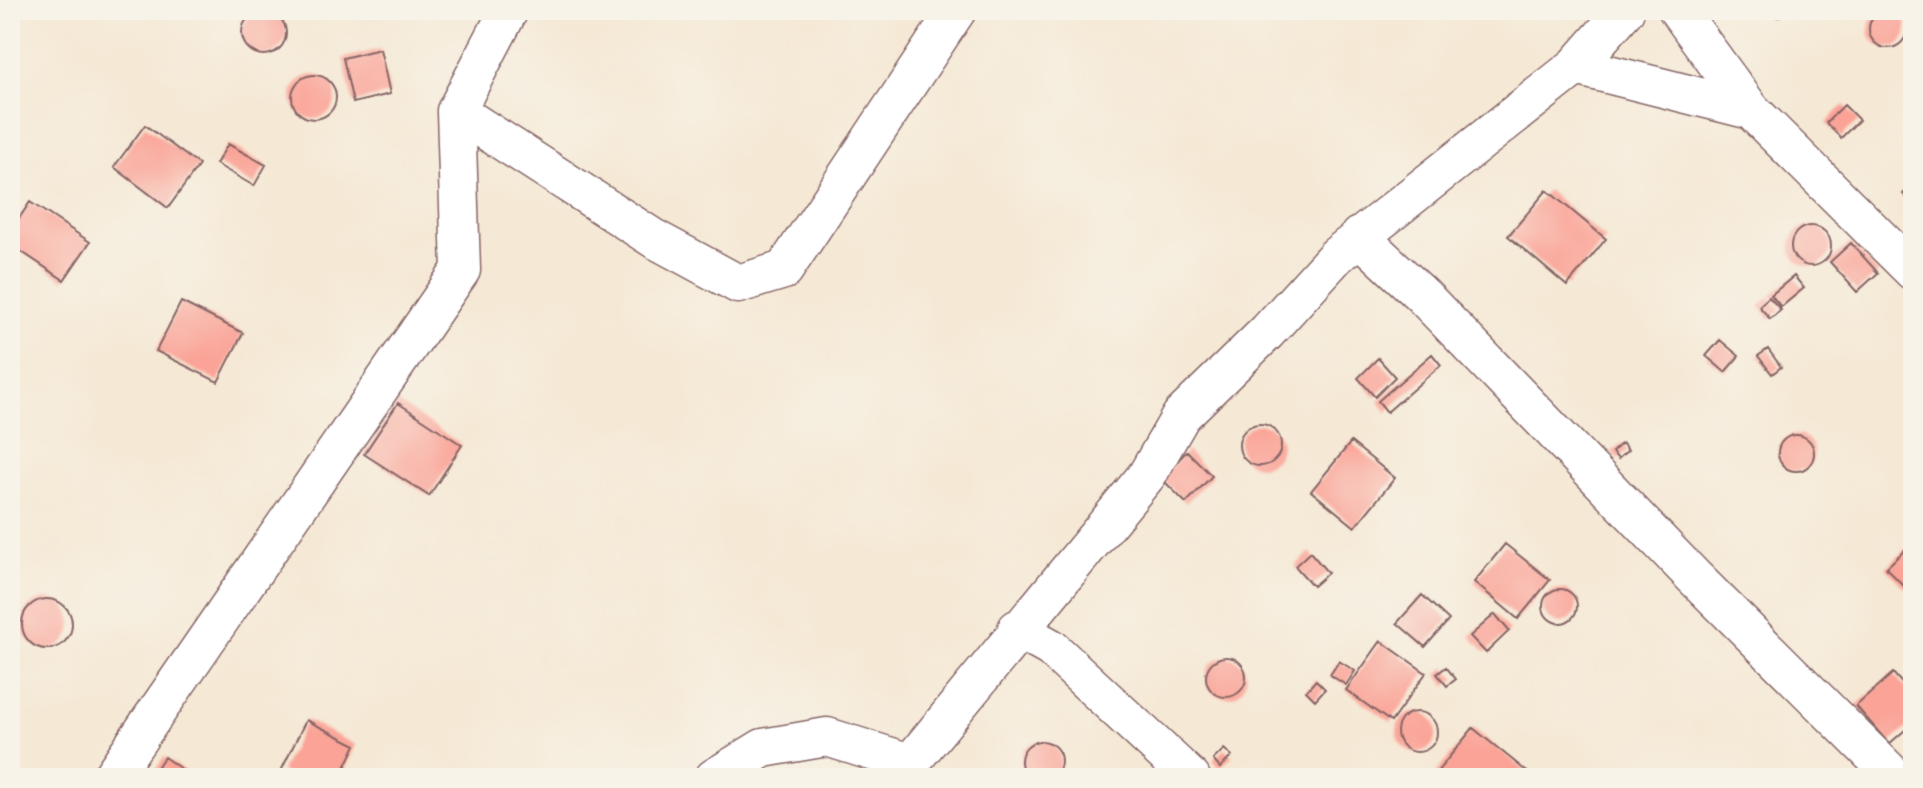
<svg xmlns="http://www.w3.org/2000/svg" width="1923" height="788" font-family="Vollkorn,serif">
<style>
.building{fill:#faa396}
.lines{fill:none;stroke-linecap:round;stroke-linejoin:round}
.minor-casing{stroke:#866566;stroke-width:41}
.minor{stroke:#fff;stroke-width:38}
</style>
<rect width="100%" height="100%" fill="#f7f3e8"/>
<filter id="ink" filterUnits="userSpaceOnUse"><feTurbulence type="fractalNoise" baseFrequency=".0125" numOctaves="2"/><feDisplacementMap in="SourceGraphic" scale="16" xChannelSelector="R" yChannelSelector="G"/><feConvolveMatrix kernelMatrix="1 2 1 2 8 2 1 2 1" color-interpolation-filters="sRGB"/></filter>
<filter id="wash" filterUnits="userSpaceOnUse"><feTurbulence type="fractalNoise" baseFrequency=".006" numOctaves="4" result="noise"/><feDisplacementMap in="SourceGraphic" scale="32" xChannelSelector="R" yChannelSelector="G"/><feGaussianBlur stdDeviation="1.8" result="paint"/><feColorMatrix in="noise" values="0 0 0 0 0 0 0 0 0 0 0 0 0 0 0 0 0 1.4 0 .05"/><feComposite in="paint" operator="in"/></filter>
<g filter="url(#wash)">
<rect width="100%" height="100%" fill="#f5e8d4"/>
<g id="blocks">
<path class="building" d="M1869 29a19 19 0 1 1 38 0a19 19 0 1 1-38 0Z
M 1764,10 L 1791,10 L 1778,17 Z
M242 33a22 22 0 1 1 44 0a22 22 0 1 1-44 0Z
M 380,49 L 390,94 L 353,103 L 343,58 Z
M292 97a22 22 0 1 1 44 0a22 22 0 1 1-44 0Z
M 1844,105 L 1859,120 L 1841,138 L 1826,123 Z
M 145,125 L 199,165 L 168,208 L 114,167 Z
M 228,144 L 266,165 L 254,186 L 216,164 Z
M 1913,184 L 1913,204 L 1903,194 Z
M 1547,190 L 1606,239 L 1567,286 L 1508,236 Z
M 30,202 L 90,242 L 64,280 L 10,244 L 10,232 Z
M1791 246a20 20 0 1 1 40 0a20 20 0 1 1-40 0Z
M 1851,243 L 1878,273 L 1857,292 L 1830,262 Z
M 1794,276 L 1804,288 L 1781,307 L 1771,295 Z
M 1769,297 L 1781,310 L 1770,319 L 1759,306 Z
M 181,302 L 243,333 L 218,382 L 156,351 Z
M 1720,340 L 1739,356 L 1725,372 L 1706,356 Z
M 1768,349 L 1781,367 L 1772,374 L 1758,356 Z
M 1432,354 L 1441,365 L 1387,412 L 1378,401 Z
M 1378,358 L 1395,377 L 1375,397 L 1358,378 Z
M 398,403 L 462,445 L 429,496 L 364,454 Z
M1239 445a21 21 0 1 1 42 0a21 21 0 1 1-42 0Z
M1778 453a18 18 0 1 1 36 0a18 18 0 1 1-36 0Z
M 1351,442 L 1395,478 L 1355,527 L 1311,491 Z
M 1622,443 L 1628,450 L 1618,459 L 1612,452 Z
M 1187,451 L 1212,476 L 1186,503 L 1161,478 Z
M 1913,542 L 1913,595 L 1886,568 Z
M 1505,544 L 1550,580 L 1518,619 L 1474,582 Z
M 1310,552 L 1328,573 L 1313,586 L 1295,566 Z
M1543 606a17 17 0 1 1 34 0a17 17 0 1 1-34 0Z
M 1422,595 L 1449,620 L 1425,647 L 1397,623 Z
M22 624a25 25 0 1 1 50 0a25 25 0 1 1-50 0Z
M 1495,614 L 1509,631 L 1486,653 L 1470,636 Z
M 1381,641 L 1426,673 L 1391,722 L 1346,690 Z
M1206 677a20 20 0 1 1 40 0a20 20 0 1 1-40 0Z
M 1339,661 L 1355,671 L 1346,685 L 1330,675 Z
M 1446,667 L 1456,679 L 1447,686 L 1437,674 Z
M 1893,673 L 1913,696 L 1913,723 L 1889,744 L 1856,706 Z
M 1316,680 L 1325,689 L 1315,700 L 1306,691 Z
M1397 732a20 20 0 1 1 40 0a20 20 0 1 1-40 0Z
M 306,720 L 356,745 L 340,778 L 295,778 L 281,771 Z
M 1473,728 L 1531,775 L 1528,778 L 1432,778 Z
M1021 761a20 20 0 1 1 40 0a20 20 0 1 1-40 0Z
M 1224,749 L 1232,756 L 1220,768 L 1213,760 Z
M 164,757 L 194,778 L 150,778 Z"/>
</g>
</g>
<g filter="url(#ink)">
<use href="#blocks" fill-opacity="0" stroke="#866566" stroke-width="2"/>
<g class="lines">
<defs>
<path id="minor" d="M 1678,10 L 1751,110 L 1913,271
M 1576,66 L 1751,110
M 456,111 L 653,238 L 738,284 L 784,270 L 957,10
M 1359,236 L 1423,296 L 1694,577 L 1896,778
M 1017,629 L 1051,648 L 1191,778
M 111,778 L 461,270 L 456,111 L 509,10
M 714,778 L 763,748 L 827,737 L 910,763
M 898,778 L 1147,475 L 1181,416 L 1267,332 L 1336,256 L 1576,66 L 1625,10"/>
</defs>
<use href="#minor" class="minor-casing"/>
<use href="#minor" class="minor"/>
</g>
</g>
<rect width="1923" height="788" fill="none" stroke="#f7f3e8" stroke-width="40"/>
</svg>
